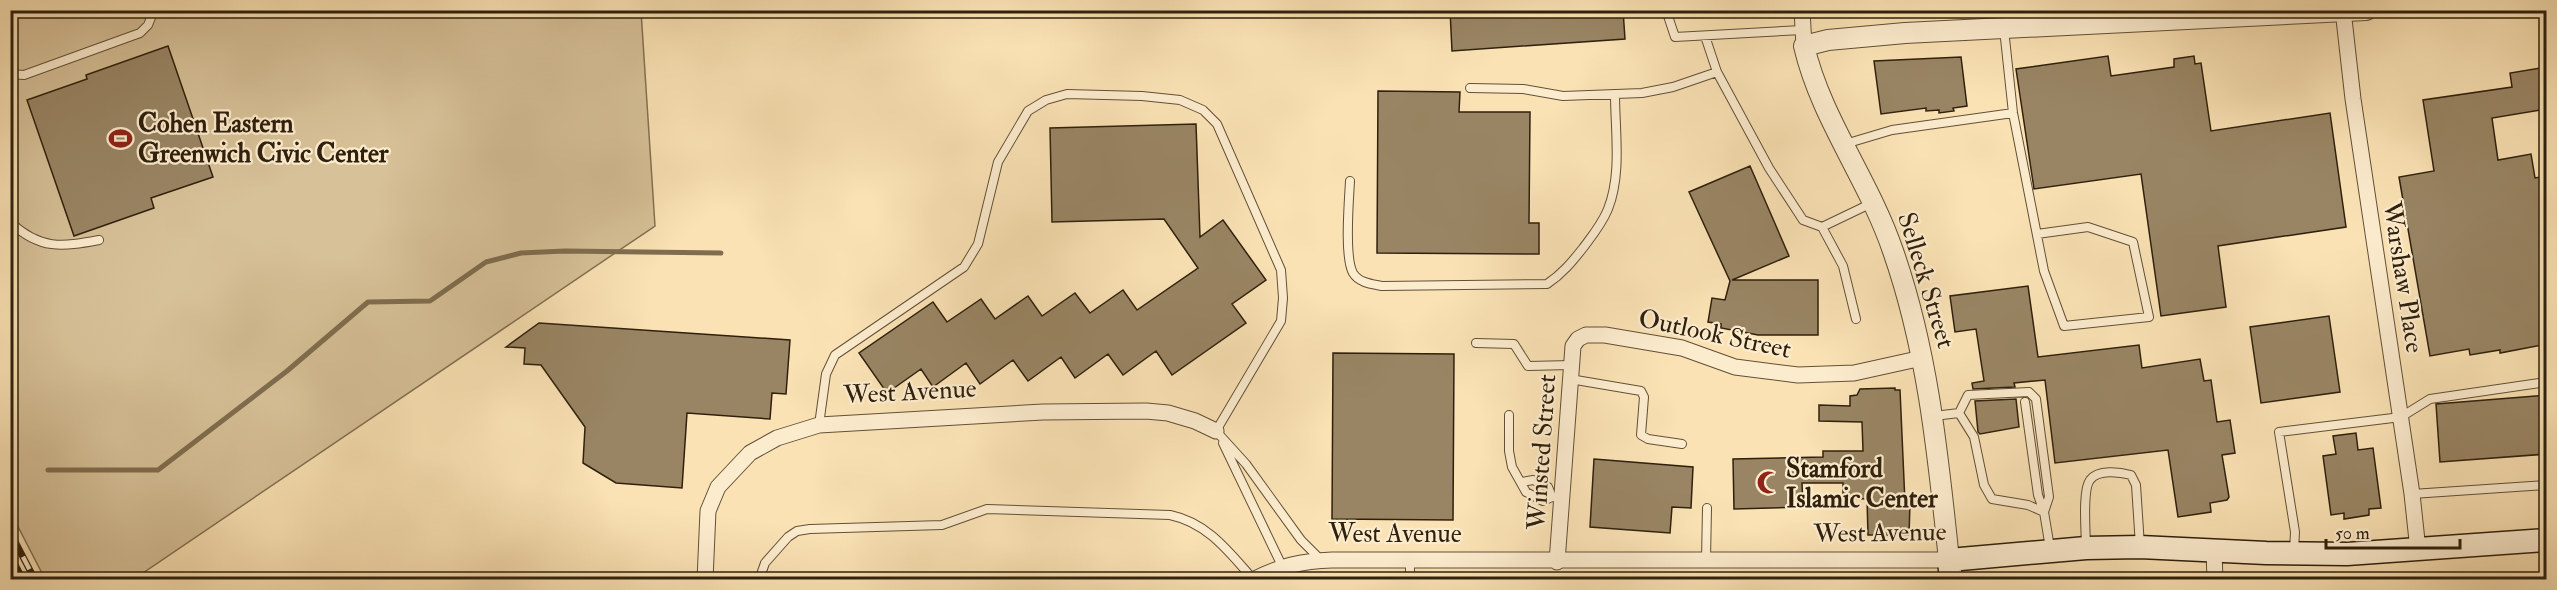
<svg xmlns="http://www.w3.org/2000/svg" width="2557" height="590" font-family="'IM FELL Double Pica',serif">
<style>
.green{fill:#d7c198;stroke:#837052;stroke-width:1.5}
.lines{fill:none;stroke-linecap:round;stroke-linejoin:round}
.stream{stroke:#7f6d4f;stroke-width:5}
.building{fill:#998564;stroke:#2f200d;stroke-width:1.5}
.service-casing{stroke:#625037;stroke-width:10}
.minor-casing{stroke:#625037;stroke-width:17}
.tertiary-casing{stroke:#625037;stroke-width:22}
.secondary-casing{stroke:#2f200d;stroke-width:25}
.service{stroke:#fcecce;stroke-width:8}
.minor{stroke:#fcecce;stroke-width:15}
.tertiary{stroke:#fcecce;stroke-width:20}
.secondary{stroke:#fcecce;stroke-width:22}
.rail-casing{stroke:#2f200d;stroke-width:7}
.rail{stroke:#fcecce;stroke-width:4.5;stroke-dasharray:14;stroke-linecap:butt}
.labels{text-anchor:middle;stroke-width:4.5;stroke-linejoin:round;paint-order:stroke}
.poi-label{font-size:26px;font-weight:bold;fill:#2f200d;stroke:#fcecce;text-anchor:start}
.street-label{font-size:26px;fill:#2f200d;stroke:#fcecce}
</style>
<rect width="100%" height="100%" fill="#fae2b4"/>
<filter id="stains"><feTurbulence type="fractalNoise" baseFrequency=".00333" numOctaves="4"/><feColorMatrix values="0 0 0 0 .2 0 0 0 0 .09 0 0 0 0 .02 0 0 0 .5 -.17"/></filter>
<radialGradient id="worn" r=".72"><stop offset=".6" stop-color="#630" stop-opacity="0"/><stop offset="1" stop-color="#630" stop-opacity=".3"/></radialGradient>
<path class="green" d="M 34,10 L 641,11 L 655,226 L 134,579 L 45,579 L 11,513 L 11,19 Z"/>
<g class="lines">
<path class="stream" d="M 48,470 L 158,470 L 287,371 L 368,302 L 430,301 L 486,262 L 521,253 L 565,251 L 721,253"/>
</g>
<path class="building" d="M 1450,10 L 1623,10 L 1625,39 L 1452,51 Z
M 168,46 L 213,177 L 151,198 L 154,208 L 74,236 L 27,100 L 87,79 L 86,75 Z
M 2108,56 L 2111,76 L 2174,67 L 2174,59 L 2194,56 L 2195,64 L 2201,63 L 2211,131 L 2330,113 L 2346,227 L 2218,246 L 2226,307 L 2161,316 L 2141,174 L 2034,189 L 2016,69 Z
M 1961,57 L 1967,106 L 1953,108 L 1954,111 L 1939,113 L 1939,110 L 1926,111 L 1926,108 L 1881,114 L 1874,61 Z
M 2547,67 L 2547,109 L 2492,118 L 2498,160 L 2531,154 L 2535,178 L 2547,176 L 2547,336 L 2542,337 L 2542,345 L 2500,353 L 2500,350 L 2470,355 L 2469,349 L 2430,356 L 2399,177 L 2434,171 L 2423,100 L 2512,87 L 2510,73 Z
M 1378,91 L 1460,92 L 1459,112 L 1530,112 L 1529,223 L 1539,223 L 1539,254 L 1377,253 Z
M 1196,124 L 1200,237 L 1223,220 L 1266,280 L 1232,304 L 1246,323 L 1172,375 L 1156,351 L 1123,375 L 1108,354 L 1075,378 L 1061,357 L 1028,381 L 1013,360 L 980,384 L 966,363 L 933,387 L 921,369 L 887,393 L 859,353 L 933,302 L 947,322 L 981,299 L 995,319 L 1028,296 L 1042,316 L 1075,293 L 1090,313 L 1123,290 L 1137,310 L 1198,268 L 1164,219 L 1052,222 L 1050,128 Z
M 1750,166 L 1789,256 L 1732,280 L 1818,280 L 1818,335 L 1758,335 L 1721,328 L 1721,324 L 1708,322 L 1712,298 L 1725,300 L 1730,281 L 1689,192 Z
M 2028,286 L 2038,357 L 2139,345 L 2142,368 L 2200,359 L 2204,381 L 2211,380 L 2217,422 L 2230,420 L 2235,453 L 2222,455 L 2229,497 L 2227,500 L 2210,503 L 2211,512 L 2178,517 L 2168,450 L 2055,463 L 2045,380 L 2014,383 L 2015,387 L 1973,389 L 1972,383 L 1984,381 L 1976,329 L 1955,332 L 1950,296 Z
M 2329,316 L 2340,392 L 2261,403 L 2250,327 Z
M 539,323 L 790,340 L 786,394 L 772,393 L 770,419 L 687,413 L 682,488 L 616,483 L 583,463 L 585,427 L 541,365 L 524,364 L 525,348 L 506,347 Z
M 1333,353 L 1454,354 L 1453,520 L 1332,519 Z
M 1895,388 L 1895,390 L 1900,390 L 1905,503 L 1910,503 L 1909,535 L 1868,535 L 1867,499 L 1843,498 L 1843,483 L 1802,483 L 1803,507 L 1734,509 L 1733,459 L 1823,457 L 1823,451 L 1863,451 L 1862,422 L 1819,421 L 1819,405 L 1850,406 L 1850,396 L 1857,395 L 1860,389 Z
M 2547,395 L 2547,454 L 2440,462 L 2436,404 Z
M 2016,399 L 2019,427 L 1980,434 L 1978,432 L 1975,401 Z
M 2356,433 L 2358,450 L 2373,448 L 2381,508 L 2369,509 L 2369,515 L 2344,519 L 2344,513 L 2331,515 L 2323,456 L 2336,454 L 2333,436 Z
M 1594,459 L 1693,467 L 1691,508 L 1672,507 L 1670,533 L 1590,527 Z"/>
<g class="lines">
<defs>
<path id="service" d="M 1666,10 L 1675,37 L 1802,30
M 2004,29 L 2013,113 L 2044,271 L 2064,326 L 2149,317 L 2133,242 L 2088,227 L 2037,234
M 1705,36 L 1717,72 L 1769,168 L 1803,220 L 1822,227
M 10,74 L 24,75 L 140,33 L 148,25 L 154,10
M 1470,88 L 1523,89 L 1563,96 L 1642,93 L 1673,87 L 1717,72
M 1845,144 L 1892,130 L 2013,113
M 1350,181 C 1349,201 1344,257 1353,273 C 1359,283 1372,284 1382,286 L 1547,284 C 1562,274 1572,262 1583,248 C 1592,236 1602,224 1608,209 C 1622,174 1615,131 1615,94
M 10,222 C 40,250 62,247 99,240
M 1856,319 L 1843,266 L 1822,227 L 1872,203
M 1476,343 L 1514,344 L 1528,366 L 1571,365
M 1570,379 L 1641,391 L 1644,397 L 1641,435 L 1648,439 L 1682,444
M 2029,392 L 2036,399 L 2049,497 L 2044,512 L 2028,505 L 1992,499 L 1984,485 L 1974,437 L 1959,413 L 1968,395 Z
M 2025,402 L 2038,495 L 2044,512 L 2050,548
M 1509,415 L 1509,451 L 1512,467 L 1526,492 L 1543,501 L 1552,497 L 1561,498
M 1934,416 L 1959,413
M 819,425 L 826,374 L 835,355 L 964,267 L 978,244 L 998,162 L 1028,111 L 1046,100 L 1067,94 L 1142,96 L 1180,100 L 1203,110 L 1217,124 L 1281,270 L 1283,298 L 1281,321 L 1216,431
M 1216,431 L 1246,464 L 1301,540 L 1321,560
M 1223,443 L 1282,566
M 1522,482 L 1533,480 L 1548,487 L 1552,497
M 2412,494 L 2546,485
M 2086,547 C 2086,533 2082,490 2090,480 C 2098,469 2120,472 2131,475 L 2136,485 L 2140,546
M 2294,551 L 2295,532 L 2279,432 L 2401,417 L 2430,399 L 2546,382
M 1706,560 L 1707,508
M 759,580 L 765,563 L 788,537 L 797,531 L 810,529 L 942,525 L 987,509 L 1170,515 C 1208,523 1229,552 1253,579
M 1410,580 L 1410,561"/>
<path id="minor" d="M 1802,10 L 1804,46
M 2343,10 L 2353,99 L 2412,494 L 2418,550
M 2214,550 L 2215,580
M 1557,562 L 1573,346 L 1578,339 L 1586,335 L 1605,335 L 1682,348 L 1735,367 L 1798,375 L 1854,373 L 1922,358
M 705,580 L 708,511 L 718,487 L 750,453 L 777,438 L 819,425 L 1043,412 L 1146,411 L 1168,413 L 1195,421 L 1216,431
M 1253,580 C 1280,566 1302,561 1332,560 L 1949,560"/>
<path id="tertiary" d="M 1949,560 C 1938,455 1928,351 1893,251 C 1869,180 1821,119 1804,46 L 1828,40 L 1905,33 L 2366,10"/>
<path id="secondary" d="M 1951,580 L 1949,560 L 2086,548 L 2140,547 L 2266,553 L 2347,554 L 2546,540"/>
</defs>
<use href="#service" class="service-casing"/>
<use href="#minor" class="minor-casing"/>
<use href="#tertiary" class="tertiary-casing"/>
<use href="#secondary" class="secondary-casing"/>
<use href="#service" class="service"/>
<use href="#minor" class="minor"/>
<use href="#tertiary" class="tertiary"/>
<use href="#secondary" class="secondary"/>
<defs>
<path id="rail" d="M 10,532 L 35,580
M 10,555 L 23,580
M 10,576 L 12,580"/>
</defs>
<use href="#rail" class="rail-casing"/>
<use href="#rail" class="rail"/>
</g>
<defs>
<symbol id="stadium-bare" viewBox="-9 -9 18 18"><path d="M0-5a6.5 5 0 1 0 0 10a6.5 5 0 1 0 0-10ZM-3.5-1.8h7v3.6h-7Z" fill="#8f2418" stroke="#fcecce" stroke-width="2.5" paint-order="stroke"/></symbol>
<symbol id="mosque-bare" viewBox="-9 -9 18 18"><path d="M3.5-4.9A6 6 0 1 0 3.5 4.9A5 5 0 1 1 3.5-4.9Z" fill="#8f2418" stroke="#fcecce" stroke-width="2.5" paint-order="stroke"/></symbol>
</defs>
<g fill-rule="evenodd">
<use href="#stadium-bare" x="104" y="122" width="33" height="33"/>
<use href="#mosque-bare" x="1752" y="466" width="33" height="33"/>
</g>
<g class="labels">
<g class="poi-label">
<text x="138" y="132">Cohen Eastern<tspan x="138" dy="30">Greenwich Civic Center</tspan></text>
<text x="1786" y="477">Stamford<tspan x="1786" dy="30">Islamic Center</tspan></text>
</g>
<g class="street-label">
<text transform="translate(2404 277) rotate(81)" y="9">Warshaw Place</text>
<text transform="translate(1927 280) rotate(73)" y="9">Selleck Street</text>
<text transform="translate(1715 333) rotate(12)" y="9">Outlook Street</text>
<text transform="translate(910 391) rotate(-3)" y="9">West Avenue</text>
<text transform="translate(1541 452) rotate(-86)" y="9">Winsted Street</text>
<text transform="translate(1880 532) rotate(-1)" y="9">West Avenue</text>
<text x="1395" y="542">West Avenue</text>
</g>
</g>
<rect width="2557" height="590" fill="none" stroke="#fae2b4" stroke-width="36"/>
<rect x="12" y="12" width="2533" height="566" fill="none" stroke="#2f200d" stroke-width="3"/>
<rect x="18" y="18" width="2521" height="554" fill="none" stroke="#2f200d" stroke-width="1.5"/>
<path d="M2326 539v9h134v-9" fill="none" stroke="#2f200d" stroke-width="3"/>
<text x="2335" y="539" font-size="18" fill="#2f200d" stroke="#fcecce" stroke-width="4.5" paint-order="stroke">50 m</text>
<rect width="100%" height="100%" filter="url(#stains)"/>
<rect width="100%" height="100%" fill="url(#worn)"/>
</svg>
